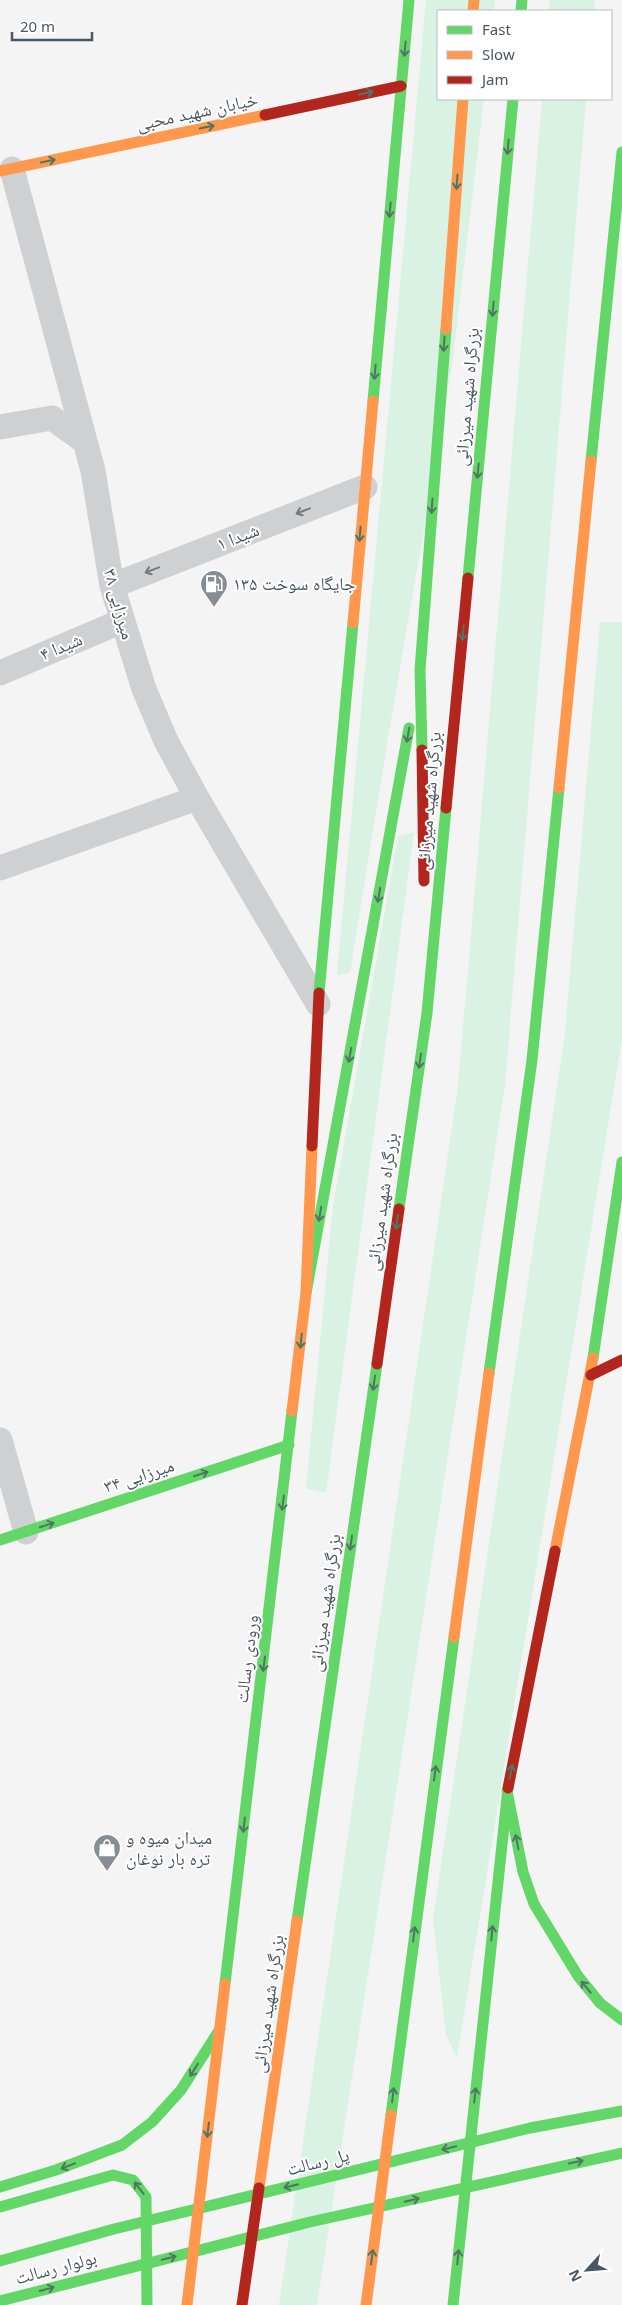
<svg xmlns="http://www.w3.org/2000/svg" width="622" height="2305" font-family="'Noto Sans','Noto Naskh Arabic',sans-serif">
<style>
.green{fill:#d9f2e3}
.lines{fill:none;stroke-linecap:round;stroke-linejoin:round}
.street{stroke:#ced0d2;stroke-width:25}
.fast{stroke:#63d668;stroke-width:11}
.slow{stroke:#ff974d;stroke-width:11}
.jam{stroke:#b3261e;stroke-width:11}
.oneway{stroke:#507663}
.oneway2{stroke:#727b83}
.labels{text-anchor:middle;stroke-width:4;stroke-linejoin:round;paint-order:stroke}
.street-label{font-size:18px;fill:#4a5661;stroke:#fff}
.poi-label{font-size:18px;fill:#4a5661;stroke:#fff;text-anchor:start}
</style>
<rect width="100%" height="100%" fill="#f4f4f4"/>
<path class="green" d="M 426,0 L 495,0 L 494,11 L 438,11 L 438,99 L 484,99 L 452,366 L 388,738 L 350,973 L 337,975 Z
M 550,0 L 595,0 L 594,11 L 549,11 Z
M 542,99 L 586,99 L 505,1085 L 317,2305 L 279,2305 L 458,1086 Z
M 600,622 L 622,622 L 622,1039 L 457,2058 L 446,2035 L 433,1919 L 565,1033 Z
M 414,832 L 326,1493 L 306,1488 L 333,1206 L 398,836 Z"/>
<g class="lines">
<path class="street" d="M 12,169 L 93,471 L 112,586 L 144,689 L 166,741 L 197,798 L 318,1004
M 0,427 L 52,418 L 84,441
M 112,586 L 365,487
M 0,673 L 122,621
M 0,868 L 197,798
M 0,1440 L 26,1532"/>
<path class="fast" d="M 521,11 L 522,0
M 373,401 L 409,0
M 591,461 L 622,152
M 468,578 L 513,99
M 422,750 L 420,670 L 446,329
M 319,993 L 353,623
M 399,1209 L 427,1013 L 446,808
M 306,1293 L 409,728
M 593,1358 L 622,1162
M 489,1373 L 532,1060 L 559,788
M 0,1540 L 289,1445
M 507,1791 L 523,1872 L 534,1904 L 578,1976 L 600,2003 L 622,2020
M 297,1921 L 377,1364
M 225,1984 L 292,1411
M 391,2115 L 454,1637
M 0,2187 L 56,2170 L 122,2145 L 152,2122 L 181,2090 L 220,2029
M 0,2207 L 113,2175 L 133,2180 L 146,2197 L 147,2305
M 0,2261 L 114,2229 L 530,2128 L 622,2111
M 0,2301 L 310,2222 L 622,2153
M 453,2305 L 508,1788"/>
<path class="slow" d="M 473,11 L 474,0
M 0,171 L 265,115
M 446,329 L 463,99
M 353,623 L 373,401
M 559,788 L 591,461
M 292,1411 L 306,1293 L 312,1146
M 555,1551 L 593,1358
M 454,1637 L 489,1373
M 259,2188 L 297,1921
M 187,2305 L 225,1984
M 366,2305 L 391,2115"/>
<path class="jam" d="M 265,115 L 401,86
M 422,750 L 424,881
M 446,808 L 468,578
M 312,1146 L 319,993
M 377,1364 L 399,1209
M 591,1375 L 622,1360
M 508,1788 L 555,1551
M 242,2305 L 259,2188"/>
</g>
<defs><path id="oneway-shaft" d="M-6 0H5M1.5-3L5.5 0L1.5 3" fill="none" stroke-width="1.6" stroke-linecap="round" stroke-linejoin="round" transform="scale(1.25)"/></defs>
<g class="oneway">
<use href="#oneway-shaft" transform="translate(405 49) rotate(95)"/>
<use href="#oneway-shaft" transform="translate(366 93) rotate(-12)"/>
<use href="#oneway-shaft" transform="translate(207 127) rotate(-12)"/>
<use href="#oneway-shaft" transform="translate(508 147) rotate(95)"/>
<use href="#oneway-shaft" transform="translate(48 161) rotate(-12)"/>
<use href="#oneway-shaft" transform="translate(457 182) rotate(94)"/>
<use href="#oneway-shaft" transform="translate(390 210) rotate(95)"/>
<use href="#oneway-shaft" transform="translate(493 309) rotate(95)"/>
<use href="#oneway-shaft" transform="translate(444 344) rotate(94)"/>
<use href="#oneway-shaft" transform="translate(375 372) rotate(95)"/>
<use href="#oneway-shaft" transform="translate(478 471) rotate(95)"/>
<use href="#oneway-shaft" transform="translate(432 506) rotate(94)"/>
<use href="#oneway-shaft" transform="translate(360 534) rotate(95)"/>
<use href="#oneway-shaft" transform="translate(463 633) rotate(95)"/>
<use href="#oneway-shaft" transform="translate(408 735) rotate(100)"/>
<use href="#oneway-shaft" transform="translate(379 895) rotate(100)"/>
<use href="#oneway-shaft" transform="translate(350 1055) rotate(100)"/>
<use href="#oneway-shaft" transform="translate(420 1061) rotate(98)"/>
<use href="#oneway-shaft" transform="translate(320 1214) rotate(100)"/>
<use href="#oneway-shaft" transform="translate(397 1222) rotate(98)"/>
<use href="#oneway-shaft" transform="translate(301 1341) rotate(96)"/>
<use href="#oneway-shaft" transform="translate(374 1383) rotate(98)"/>
<use href="#oneway-shaft" transform="translate(201 1474) rotate(-18)"/>
<use href="#oneway-shaft" transform="translate(283 1503) rotate(97)"/>
<use href="#oneway-shaft" transform="translate(47 1525) rotate(-18)"/>
<use href="#oneway-shaft" transform="translate(351 1543) rotate(98)"/>
<use href="#oneway-shaft" transform="translate(264 1664) rotate(97)"/>
<use href="#oneway-shaft" transform="translate(511 1772) rotate(-78)"/>
<use href="#oneway-shaft" transform="translate(435 1773) rotate(-82)"/>
<use href="#oneway-shaft" transform="translate(244 1825) rotate(97)"/>
<use href="#oneway-shaft" transform="translate(517 1842) rotate(-101)"/>
<use href="#oneway-shaft" transform="translate(492 1933) rotate(-84)"/>
<use href="#oneway-shaft" transform="translate(414 1934) rotate(-83)"/>
<use href="#oneway-shaft" transform="translate(586 1987) rotate(-129)"/>
<use href="#oneway-shaft" transform="translate(194 2070) rotate(122)"/>
<use href="#oneway-shaft" transform="translate(393 2095) rotate(-83)"/>
<use href="#oneway-shaft" transform="translate(475 2095) rotate(-84)"/>
<use href="#oneway-shaft" transform="translate(208 2130) rotate(97)"/>
<use href="#oneway-shaft" transform="translate(449 2148) rotate(166)"/>
<use href="#oneway-shaft" transform="translate(576 2162) rotate(-11)"/>
<use href="#oneway-shaft" transform="translate(68 2166) rotate(159)"/>
<use href="#oneway-shaft" transform="translate(291 2186) rotate(166)"/>
<use href="#oneway-shaft" transform="translate(139 2188) rotate(-128)"/>
<use href="#oneway-shaft" transform="translate(412 2200) rotate(-13)"/>
<use href="#oneway-shaft" transform="translate(372 2257) rotate(-83)"/>
<use href="#oneway-shaft" transform="translate(458 2257) rotate(-84)"/>
<use href="#oneway-shaft" transform="translate(169 2258) rotate(-13)"/>
<use href="#oneway-shaft" transform="translate(47 2289) rotate(-15)"/>
</g>
<g class="oneway2">
<use href="#oneway-shaft" transform="translate(303 511) rotate(159)"/>
<use href="#oneway-shaft" transform="translate(152 570) rotate(159)"/>
</g>
<defs>
<symbol id="fuel-pin" viewBox="-11 -11 22 30"><path d="M0 17L-7.5 6A9.5 9.5 0 1 1 7.5 6Z" fill="#868d94" stroke="#fff"/><path d="M-5.5-6h7V0h2V4h1.3V-2.5L3-4.5l.8-.8L6-3V5H2.5V1h-1V6h-7ZM-4.2-4.7v3.2H.2V-4.7Z" fill="#fff"/></symbol>
<symbol id="shop-pin" viewBox="-11 -11 22 30"><path d="M0 17L-7.5 6A9.5 9.5 0 1 1 7.5 6Z" fill="#868d94" stroke="#fff"/><path d="M-5-2.5h2.3a2.7 3.5 0 0 1 5.4 0H5L5.5 6h-11ZM-1.5-2.5h3a1.5 2.3 0 0 0-3 0Z" fill="#fff"/></symbol>
</defs>
<g fill-rule="evenodd">
<use href="#fuel-pin" x="198" y="568" width="32" height="43"/>
<use href="#shop-pin" x="91" y="1832" width="32" height="43"/>
</g>
<g class="labels">
<g class="street-label">
<text transform="translate(197 112) rotate(-12)" y="6">خیابان شهید محبی</text>
<text transform="translate(467 397) rotate(-85)" y="6">بزرگراه شهید میرزائی</text>
<text transform="translate(238 537) rotate(-21)" y="6">شیدا ۱</text>
<text transform="translate(119 604) rotate(75)" y="6">میرزایی ۳۸</text>
<text transform="translate(61 647) rotate(-23)" y="6">شیدا ۴</text>
<text transform="translate(429 801) rotate(-85)" y="6">بزرگراه شهید میرزائی</text>
<text transform="translate(382 1202) rotate(-82)" y="6">بزرگراه شهید میرزائی</text>
<text transform="translate(139 1476) rotate(-18)" y="6">میرزایی ۳۴</text>
<text transform="translate(325 1603) rotate(-82)" y="6">بزرگراه شهید میرزائی</text>
<text transform="translate(247 1659) rotate(-83)" y="6">ورودی رسالت</text>
<text transform="translate(268 2004) rotate(-82)" y="6">بزرگراه شهید میرزائی</text>
<text transform="translate(318 2162) rotate(-14)" y="6">پل رسالت</text>
<text transform="translate(56 2268) rotate(-15)" y="6">بولوار رسالت</text>
</g>
<g class="poi-label">
<text x="233" y="590">جایگاه سوخت ۱۳۵</text>
<text x="126" y="1844">میدان میوه و<tspan x="126" dy="21">تره بار نوغان</tspan></text>
</g>
</g>
<rect x="437" y="10" width="175" height="90" fill="#ffffff" stroke="#b7bbc0"/>
<rect x="447" y="26" width="25" height="8" fill="#63d668" stroke="#b7bbc0"/>
<text x="482" y="35" font-size="15" fill="#4a5661">Fast</text>
<rect x="447" y="51" width="25" height="8" fill="#ff974d" stroke="#b7bbc0"/>
<text x="482" y="60" font-size="15" fill="#4a5661">Slow</text>
<rect x="447" y="76" width="25" height="8" fill="#b3261e" stroke="#b7bbc0"/>
<text x="482" y="85" font-size="15" fill="#4a5661">Jam</text>
<g transform="translate(587 2270) rotate(244)" stroke="#ffffff" stroke-width="4" paint-order="stroke">
<path d="M0-4L9 19L0 12L-9 19Z" fill="#4a5661"/>
<text y="-8" font-size="14" font-weight="bold" text-anchor="middle" fill="#4a5661">N</text>
</g>
<path d="M12 32v8h80v-8" fill="none" stroke="#4a5661" stroke-width="2.5"/>
<text x="20" y="32" font-size="15" fill="#4a5661" stroke="#ffffff" stroke-width="4" paint-order="stroke">20 m</text>
</svg>
